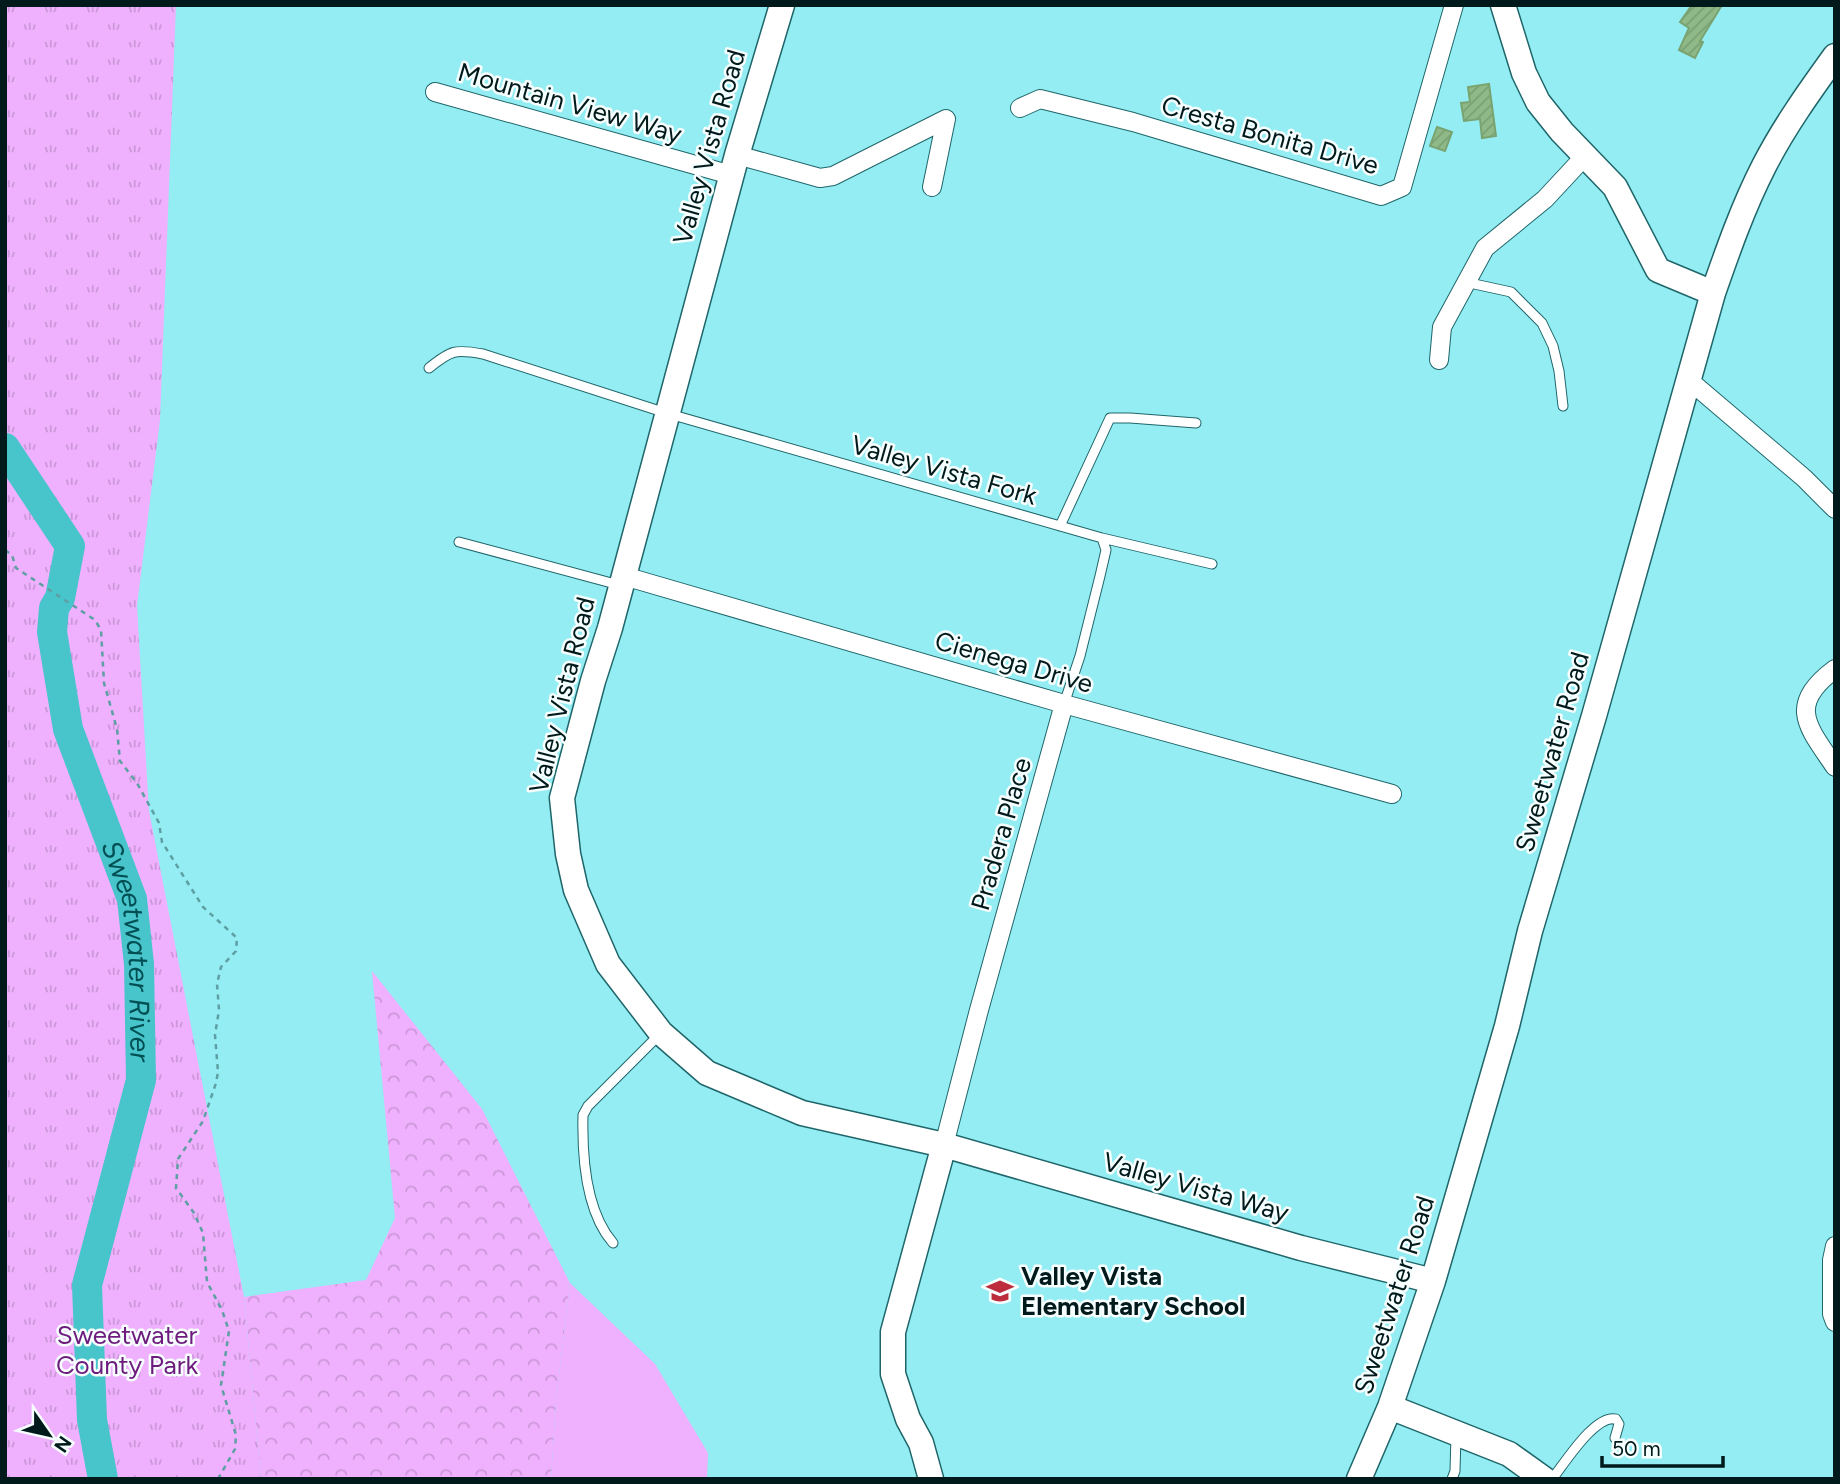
<svg xmlns="http://www.w3.org/2000/svg" width="1840" height="1484" font-family="Figtree,sans-serif">
<style>
.grass{fill:#efb0fd}
.forest{fill:url(#forest-crowns)}
.park{fill:url(#park-tufts)}
.lines{fill:none;stroke-linecap:round;stroke-linejoin:round}
.river{stroke:#48c4cb;stroke-width:30}
.building{fill:url(#building-hatch);stroke:#79a370;stroke-width:2}
.lane-casing{stroke:#1f666a;stroke-width:11}
.street-casing{stroke:#1f666a;stroke-width:20}
.secondary-casing{stroke:#1f666a;stroke-width:27}
.path{stroke:#5d9fa3;stroke-width:2.5;stroke-dasharray:5 5;stroke-linecap:butt}
.lane{stroke:#fff;stroke-width:9}
.street{stroke:#fff;stroke-width:18}
.secondary{stroke:#fff;stroke-width:24}
.labels{text-anchor:middle;stroke-width:5;stroke-linejoin:round;paint-order:stroke}
.street-label{font-size:26px;fill:#00191b;stroke:#f6fefe}
.poi-label{font-size:26px;font-weight:bold;fill:#00191b;stroke:#f6fefe;text-anchor:start}
.park-label{font-size:26px;fill:#6d1b7d;stroke:#f6fefe}
.water-label{font-size:28px;font-style:italic;fill:#004f53;stroke:#f6fefe}
</style>
<defs>
<pattern id="forest-crowns" width="20" height="18" patternUnits="userSpaceOnUse" patternTransform="scale(1.75)"><rect width="20" height="18" fill="#efb0fd"/><path d="M2 6a3 3 0 1 1 6 0M12 15a3 3 0 1 1 6 0" fill="none" stroke="#cb97d8"/></pattern>
<pattern id="park-tufts" width="24" height="20" patternUnits="userSpaceOnUse" patternTransform="scale(1.75)"><rect width="24" height="20" fill="#efb0fd"/><path d="M3 7l-1-3M5 7V3M7 7l1-3M15 17l-1-3M17 17v-4M19 17l1-3" fill="none" stroke="#cb97d8"/></pattern>
<pattern id="building-hatch" width="6" height="6" patternUnits="userSpaceOnUse" patternTransform="scale(1.75)"><rect width="6" height="6" fill="#8fba87"/><path d="M-1 1l2-2M0 6l6-6M5 7l2-2" fill="none" stroke="#7a9f74"/></pattern>
</defs>
<rect width="100%" height="100%" fill="#94edf2"/>
<path class="grass" d="M 570,1283 L 655,1364 L 708,1453 L 707,1479 L 551,1479 L 556,1401 Z"/>
<path class="forest" d="M 372,971 L 482,1109 L 570,1283 L 556,1401 L 551,1479 L 261,1479 L 244,1297 L 366,1280 L 395,1218 Z"/>
<path class="park" d="M 5,5 L 176,5 L 160,420 L 137,606 L 149,811 L 244,1297 L 261,1479 L 5,1479 Z"/>
<g class="lines">
<path class="river" id="s1" d="M 5,448 L 70,546 L 60,598 L 54,608 L 52,632 L 68,729 L 132,899 L 139,964 L 141,1080 L 87,1285 L 92,1420 L 103,1479"/>
</g>
<path class="building" d="M 1692,5 L 1722,5 L 1700,41 L 1703,42 L 1695,58 L 1679,50 L 1689,28 L 1680,22 Z
M 1489,84 L 1496,136 L 1482,138 L 1480,119 L 1464,121 L 1461,103 L 1470,102 L 1468,87 Z
M 1437,127 L 1452,132 L 1445,151 L 1430,146 Z"/>
<g class="lines">
<defs>
<path id="lane" d="M 1465,282 L 1511,292 L 1542,323 L 1553,346 L 1559,371 L 1563,406
M 429,368 C 451,350 455,349 483,354 L 666,413 L 1102,538 L 1212,564
M 1060,526 L 1110,418 L 1130,418 L 1196,423
M 459,542 L 619,585
M 1064,704 L 1080,656 L 1100,576 L 1106,550 L 1102,538
M 613,1243 C 586,1212 582,1156 583,1115 L 588,1106 L 660,1034
M 1452,1479 L 1455,1471 L 1456,1435
M 1552,1479 C 1565,1463 1595,1414 1616,1419 L 1619,1424 L 1615,1438"/>
<path id="street" d="M 435,92 L 731,175
M 1020,108 L 1040,99 L 1133,122 L 1381,196 L 1402,187 L 1454,5
M 737,155 L 820,178 L 833,176 L 946,119 L 932,187
M 1439,360 L 1442,327 L 1485,248 L 1545,199 L 1585,156
M 1690,381 L 1804,478 L 1835,509
M 624,576 L 1064,704 L 1392,794
M 1835,669 C 1786,705 1808,727 1835,767
M 944,1145 L 979,1010 L 1064,704
M 1835,1246 L 1832,1260 L 1832,1314 L 1835,1322"/>
<path id="secondary" d="M 782,5 L 737,155 L 610,628 L 593,681 L 562,798 L 568,854 L 576,890 L 608,964 L 661,1033 L 707,1073 L 802,1113 L 944,1145 L 1301,1248 L 1433,1281
M 1503,5 L 1524,73 L 1538,102 L 1562,132 L 1615,187 L 1658,270 L 1713,293
M 1390,1407 L 1509,1454 L 1544,1479
M 931,1479 L 921,1443 L 908,1419 L 893,1374 L 893,1332 L 944,1145
M 1359,1479 L 1390,1407 L 1433,1281 L 1507,1026 L 1530,931 L 1594,716 L 1713,293 C 1728,250 1743,207 1764,166 C 1784,127 1809,92 1835,56"/>
</defs>
<use href="#lane" class="lane-casing"/>
<use href="#street" class="street-casing"/>
<use href="#secondary" class="secondary-casing"/>
<path class="path" d="M 5,550 L 12,555 L 16,568 L 95,620 L 101,630 L 104,683 L 117,729 L 120,761 L 137,783 L 159,823 L 162,842 L 203,907 L 237,938 L 236,951 L 221,967 L 217,984 L 219,1010 L 215,1035 L 218,1072 L 216,1083 L 203,1121 L 178,1159 L 176,1188 L 194,1213 L 203,1233 L 207,1282 L 222,1310 L 229,1331 L 221,1385 L 236,1435 L 235,1449 L 218,1479"/>
<use href="#lane" class="lane"/>
<use href="#street" class="street"/>
<use href="#secondary" class="secondary"/>
</g>
<defs>
<symbol id="school-bare" viewBox="-9 -9 18 18"><path d="M0-5L7-2L0 1L-7-2ZM-4 1L0 2.5L4 1V4Q0 6-4 4Z" fill="#bc2c3c" stroke="#f6fefe" stroke-width="2.5" paint-order="stroke"/></symbol>
</defs>
<g fill-rule="evenodd">
<use href="#school-bare" x="981" y="1272" width="38" height="38"/>
</g>
<g class="labels">
<g class="street-label">
<text transform="translate(570 103) rotate(16)" y="9">Mountain View Way</text>
<text transform="translate(1270 135) rotate(16)" y="9">Cresta Bonita Drive</text>
<text transform="translate(709 147) rotate(-74)" y="9">Valley Vista Road</text>
<text transform="translate(944 470) rotate(16)" y="9">Valley Vista Fork</text>
<text transform="translate(1014 662) rotate(16)" y="9">Cienega Drive</text>
<text transform="translate(562 695) rotate(-76)" y="9">Valley Vista Road</text>
<text transform="translate(1552 752) rotate(-74)" y="9">Sweetwater Road</text>
<text transform="translate(1001 834) rotate(-74)" y="9">Pradera Place</text>
<text transform="translate(1196 1187) rotate(16)" y="9">Valley Vista Way</text>
<text transform="translate(1394 1295) rotate(-72)" y="9">Sweetwater Road</text>
</g>
<g class="poi-label">
<text x="1021" y="1285">Valley Vista<tspan x="1021" dy="30">Elementary School</tspan></text>
</g>
<g class="park-label">
<text x="127" y="1344">Sweetwater<tspan x="127" dy="30">County Park</tspan></text>
</g>
<g class="water-label">
<text dy="10" stroke="none"><textPath href="#s1" startOffset="537">Sweetwater River</textPath></text>
</g>
</g>
<rect width="1840" height="1484" fill="none" stroke="#00191b" stroke-width="14"/>
<g transform="translate(49 1435) rotate(124)" stroke="#f6fefe" stroke-width="5" paint-order="stroke">
<path d="M0-5L12 26L0 18L-12 26Z" fill="#00191b"/>
<text y="-10" font-size="19" font-weight="bold" text-anchor="middle" fill="#00191b">N</text>
</g>
<path d="M1602 1456v10h121v-10" fill="none" stroke="#00191b" stroke-width="3.5"/>
<text x="1612" y="1456" font-size="21" fill="#00191b" stroke="#f6fefe" stroke-width="5" paint-order="stroke">50 m</text>
</svg>
